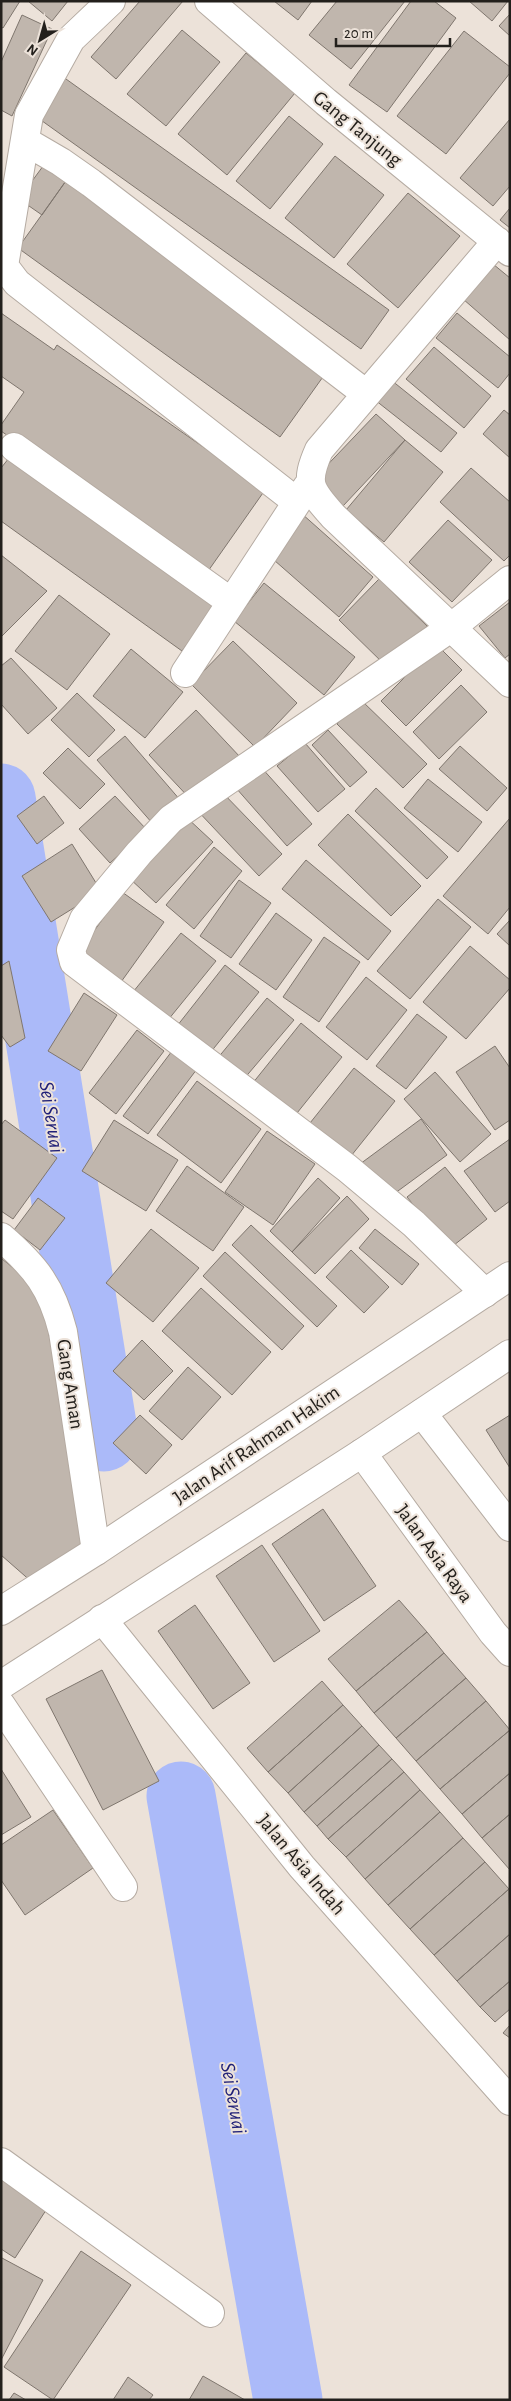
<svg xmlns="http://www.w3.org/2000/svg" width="511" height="2401" font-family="'Alegreya Sans',sans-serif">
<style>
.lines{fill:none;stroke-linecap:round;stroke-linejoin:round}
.river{stroke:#abbaf9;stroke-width:69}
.building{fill:#c0b6ad;stroke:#7f766e}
.minor-casing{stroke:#b5aba2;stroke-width:30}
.major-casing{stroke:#b5aba2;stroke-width:30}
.minor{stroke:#fff;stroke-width:28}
.major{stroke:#fff;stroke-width:28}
.labels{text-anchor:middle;stroke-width:4;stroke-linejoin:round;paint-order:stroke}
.street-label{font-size:20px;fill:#23201c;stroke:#ece2d9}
.water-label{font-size:21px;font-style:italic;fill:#202078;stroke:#ece2d9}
</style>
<rect width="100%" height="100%" fill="#ece2d9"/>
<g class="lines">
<path class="river" d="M 1,798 L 104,1437
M 181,1796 L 288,2400"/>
</g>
<path class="building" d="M 1,1 L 20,1 L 3,28 L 1,27 Z
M 28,1 L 68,1 L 52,21 Z
M 140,1 L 183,1 L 116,79 L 91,57 Z
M 274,1 L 312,1 L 298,20 Z
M 337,1 L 405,1 L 351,69 L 309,35 Z
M 411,1 L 434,1 L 456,18 L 387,112 L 349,85 Z
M 469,1 L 508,1 L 492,21 Z
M 510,14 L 510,36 L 499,26 Z
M 22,15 L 52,29 L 12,116 L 1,110 L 1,62 Z
M 182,30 L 220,62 L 166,126 L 127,94 Z
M 464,31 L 510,67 L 510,73 L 446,154 L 397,116 Z
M 246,53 L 295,93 L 227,175 L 178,134 Z
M 59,74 L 389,310 L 361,349 L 31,113 Z
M 289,116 L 323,144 L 270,209 L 236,181 Z
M 510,119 L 510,186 L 493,206 L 460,178 Z
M 335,156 L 384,195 L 334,258 L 285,218 Z
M 46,162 L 68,178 L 42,215 L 19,199 Z
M 68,178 L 330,367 L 280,437 L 18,248 Z
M 408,193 L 460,236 L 398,308 L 347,264 Z
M 510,208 L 510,228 L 500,220 Z
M 493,264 L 510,278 L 510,340 L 463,299 Z
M 1,313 L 54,350 L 57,345 L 265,490 L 206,574 L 1,431 L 1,425 L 24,392 L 1,376 Z
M 457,313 L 510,357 L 510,373 L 498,388 L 436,338 Z
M 434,347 L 491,396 L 464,428 L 406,379 Z
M 391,380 L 457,433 L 441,452 L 375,400 Z
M 504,410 L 510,415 L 510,458 L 483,434 Z
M 376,414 L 405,440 L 343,506 L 314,479 Z
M 405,440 L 443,472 L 384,542 L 346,510 Z
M 9,458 L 214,607 L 182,651 L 1,521 L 1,468 Z
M 471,468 L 510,502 L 510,555 L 504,561 L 440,502 Z
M 301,513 L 373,577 L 339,617 L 266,553 Z
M 448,520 L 492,560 L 452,602 L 409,562 Z
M 1,555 L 47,591 L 1,637 Z
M 379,579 L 427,626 L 387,667 L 339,620 Z
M 264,583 L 355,657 L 324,695 L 234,621 Z
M 59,595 L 110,634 L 67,690 L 15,651 Z
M 510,602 L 510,654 L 505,658 L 479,626 Z
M 233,641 L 297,703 L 255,747 L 191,684 Z
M 437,645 L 462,670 L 406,726 L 381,701 Z
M 131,649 L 183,692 L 145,738 L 93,696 Z
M 11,658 L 57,708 L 28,734 L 1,704 L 1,666 Z
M 461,685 L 487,712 L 439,759 L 413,732 Z
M 77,693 L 115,730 L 89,757 L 51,720 Z
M 361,700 L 427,764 L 403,788 L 337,724 Z
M 196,710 L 241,758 L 194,803 L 149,755 Z
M 328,730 L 367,772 L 350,787 L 312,745 Z
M 125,736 L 181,801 L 153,824 L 97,760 Z
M 305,743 L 345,789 L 318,812 L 277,766 Z
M 460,746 L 507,788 L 487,811 L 439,769 Z
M 68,748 L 105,784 L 80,809 L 43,773 Z
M 260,766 L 312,824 L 287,846 L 236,788 Z
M 428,779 L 482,822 L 458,852 L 404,808 Z
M 376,788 L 448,857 L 427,879 L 355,811 Z
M 219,789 L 282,854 L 259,876 L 195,808 Z
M 44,796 L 64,823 L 37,844 L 17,816 Z
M 115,796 L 147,830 L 110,863 L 79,829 Z
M 348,814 L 421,886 L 391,916 L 318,845 Z
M 185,816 L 213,842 L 156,903 L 128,877 Z
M 510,818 L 510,907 L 488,934 L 443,896 Z
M 72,844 L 101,891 L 51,922 L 22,876 Z
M 214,847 L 242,871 L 194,929 L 166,905 Z
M 306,860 L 391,931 L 368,960 L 282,889 Z
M 239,880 L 271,903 L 231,958 L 200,936 Z
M 122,892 L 164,922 L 121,982 L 79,952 Z
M 438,899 L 471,927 L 410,999 L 377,971 Z
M 276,913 L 312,940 L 276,990 L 239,964 Z
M 510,920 L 510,946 L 497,934 Z
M 181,933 L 216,961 L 168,1020 L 133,992 Z
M 324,937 L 360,962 L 319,1022 L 283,997 Z
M 470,946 L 510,980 L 510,988 L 466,1039 L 423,1002 Z
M 9,961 L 25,1038 L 10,1047 L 1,1035 L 1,966 Z
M 225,965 L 259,992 L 210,1053 L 177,1026 Z
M 366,977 L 407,1010 L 367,1060 L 326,1027 Z
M 84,993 L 117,1015 L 81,1071 L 48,1051 Z
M 267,998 L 294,1020 L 243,1080 L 217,1059 Z
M 417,1014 L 447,1037 L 406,1089 L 376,1066 Z
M 301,1023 L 342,1057 L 293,1118 L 252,1084 Z
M 137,1030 L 164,1051 L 116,1114 L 89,1093 Z
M 495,1046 L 510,1068 L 510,1120 L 495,1130 L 456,1072 Z
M 172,1051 L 197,1069 L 148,1134 L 123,1116 Z
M 354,1068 L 395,1101 L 347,1161 L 306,1128 Z
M 435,1072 L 491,1134 L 460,1162 L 404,1099 Z
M 197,1081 L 261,1129 L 221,1183 L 157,1135 Z
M 421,1119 L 447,1155 L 387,1199 L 360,1164 Z
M 5,1120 L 57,1158 L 13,1219 L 1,1211 L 1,1125 Z
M 114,1120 L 178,1160 L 146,1211 L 82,1171 Z
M 267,1131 L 315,1164 L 273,1225 L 225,1192 Z
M 510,1139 L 510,1201 L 495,1212 L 464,1171 Z
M 187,1166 L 244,1207 L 213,1251 L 156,1211 Z
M 445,1167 L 487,1219 L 449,1249 L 407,1197 Z
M 318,1178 L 340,1198 L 292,1252 L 270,1231 Z
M 347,1196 L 369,1219 L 315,1274 L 292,1252 Z
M 38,1198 L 65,1218 L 40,1250 L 14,1230 Z
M 251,1225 L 337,1306 L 317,1327 L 232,1245 Z
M 151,1229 L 199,1268 L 153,1322 L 106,1283 Z
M 375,1229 L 419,1264 L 402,1285 L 359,1248 Z
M 351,1250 L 389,1287 L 364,1313 L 326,1277 Z
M 225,1252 L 304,1326 L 282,1350 L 203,1276 Z
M 1,1258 L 40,1290 L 92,1547 L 33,1583 L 1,1555 Z
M 201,1288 L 271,1352 L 232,1395 L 162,1331 Z
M 142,1340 L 173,1371 L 144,1400 L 113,1371 Z
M 188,1367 L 221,1397 L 182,1440 L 149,1411 Z
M 140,1415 L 172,1445 L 146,1474 L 113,1443 Z
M 510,1415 L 510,1468 L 486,1430 Z
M 323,1509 L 376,1586 L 324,1621 L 272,1544 Z
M 262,1545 L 320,1631 L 274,1662 L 216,1576 Z
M 399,1600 L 427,1632 L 356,1691 L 328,1659 Z
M 195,1605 L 250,1683 L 213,1709 L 158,1631 Z
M 427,1632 L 444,1653 L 374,1713 L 356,1691 Z
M 444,1653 L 466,1678 L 396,1738 L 374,1713 Z
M 102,1670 L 159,1781 L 103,1810 L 46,1699 Z
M 466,1678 L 486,1701 L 416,1761 L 396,1738 Z
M 322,1681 L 343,1705 L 268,1772 L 247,1748 Z
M 486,1701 L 510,1730 L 440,1789 L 416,1761 Z
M 343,1705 L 362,1726 L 288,1793 L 268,1772 Z
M 362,1726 L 379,1745 L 304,1812 L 288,1793 Z
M 510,1730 L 510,1773 L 462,1814 L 440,1789 Z
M 379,1745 L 392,1759 L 317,1826 L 304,1812 Z
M 392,1759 L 404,1772 L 328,1839 L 317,1826 Z
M 1,1769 L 31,1817 L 1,1835 Z
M 404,1772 L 420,1790 L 346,1857 L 328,1839 Z
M 510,1773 L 510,1814 L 482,1838 L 462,1814 Z
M 420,1790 L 440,1812 L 365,1879 L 346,1857 Z
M 53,1810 L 93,1868 L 25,1915 L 1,1880 L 1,1845 Z
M 440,1812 L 463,1838 L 388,1905 L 365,1879 Z
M 510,1814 L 510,1870 L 482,1838 Z
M 463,1838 L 485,1862 L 410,1929 L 388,1905 Z
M 485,1862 L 509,1889 L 434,1955 L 410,1929 Z
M 509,1889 L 510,1934 L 457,1981 L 434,1955 Z
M 510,1934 L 510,1981 L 480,2007 L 457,1981 Z
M 510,1981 L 510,2009 L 495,2022 L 480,2007 Z
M 510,2025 L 510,2038 L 503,2033 Z
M 1,2173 L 50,2204 L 15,2258 L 1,2249 Z
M 81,2251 L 131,2285 L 53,2400 L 4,2367 Z
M 2,2258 L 43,2280 L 1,2360 L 1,2259 Z
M 203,2376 L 245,2400 L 189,2400 Z
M 128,2377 L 153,2395 L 149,2400 L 113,2400 Z
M 14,2393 L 26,2400 L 9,2400 Z"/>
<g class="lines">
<defs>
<path id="minor" d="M 111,1 L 71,39 L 29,115 L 4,266 L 17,283 L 297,502
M 209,1 L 326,102 L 510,252
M 25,141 L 61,162 L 91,183 L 365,393
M 497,241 L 319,450 C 304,484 310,490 333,516 L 510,683
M 14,447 L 231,602
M 185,673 L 307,487
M 1,1237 C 36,1267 52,1288 63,1332 L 96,1551
M 485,1293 L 414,1224 L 347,1168 L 74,962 L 71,950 L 84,919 L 139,853 L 171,819 L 452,627 L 510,580
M 422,1413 L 510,1527
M 362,1453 L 493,1633 L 510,1652
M 102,1619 L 302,1867 L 510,2101
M 1,1705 L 123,1887
M 1,2162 L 210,2313"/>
<path id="major" d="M 1,1611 L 96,1551 L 510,1276
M 1,1685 L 362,1453 L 510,1354"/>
</defs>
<use href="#minor" class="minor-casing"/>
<use href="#major" class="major-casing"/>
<use href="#minor" class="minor"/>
<use href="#major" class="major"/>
</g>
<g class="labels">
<g class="street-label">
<text transform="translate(358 128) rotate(39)" y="7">Gang Tanjung</text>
<text transform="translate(71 1384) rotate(81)" y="7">Gang Aman</text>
<text transform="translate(256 1444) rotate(-34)" y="7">Jalan Arif Rahman Hakim</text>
<text transform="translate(435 1553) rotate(54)" y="7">Jalan Asia Raya</text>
<text transform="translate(302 1864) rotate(50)" y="7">Jalan Asia Indah</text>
</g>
<g class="water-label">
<text transform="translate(52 1117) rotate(81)" y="7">Sei Seruai</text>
<text transform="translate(234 2098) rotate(80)" y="7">Sei Seruai</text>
</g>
</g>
<rect width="511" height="2401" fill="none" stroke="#23201c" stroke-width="5"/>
<g transform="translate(40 40) rotate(217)" stroke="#ece2d9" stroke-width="4" paint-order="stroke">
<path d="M0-4L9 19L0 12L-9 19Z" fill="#23201c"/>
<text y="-8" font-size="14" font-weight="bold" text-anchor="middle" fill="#23201c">N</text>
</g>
<path d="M336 38v8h114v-8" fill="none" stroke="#23201c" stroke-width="2.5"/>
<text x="344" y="38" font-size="15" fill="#23201c" stroke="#ece2d9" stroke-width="4" paint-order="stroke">20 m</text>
</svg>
